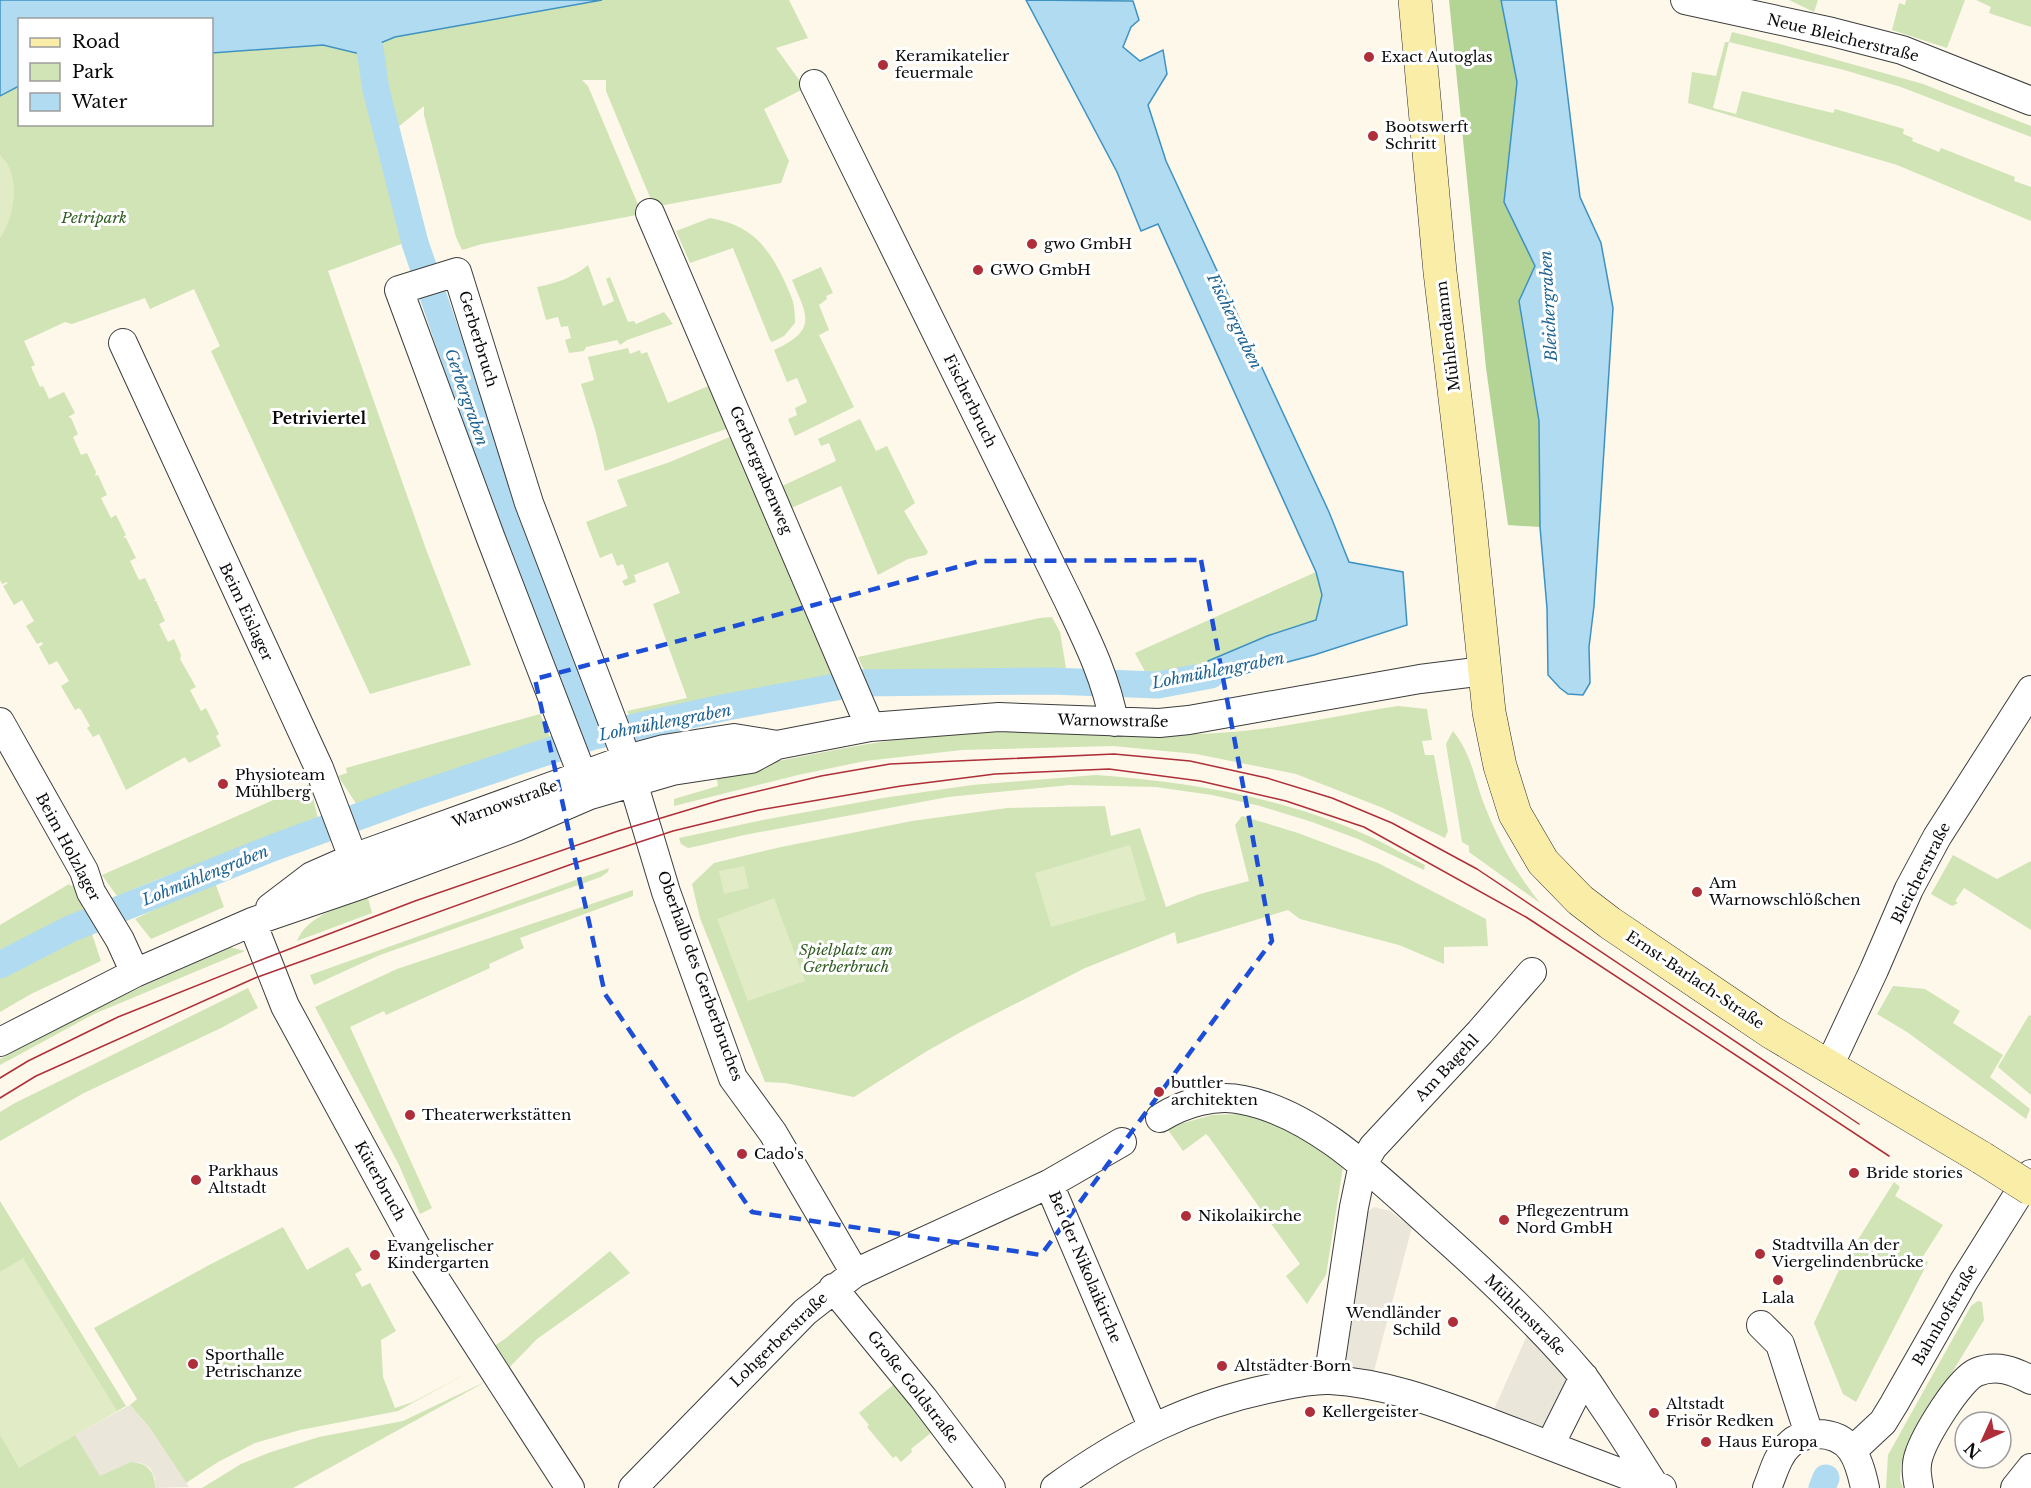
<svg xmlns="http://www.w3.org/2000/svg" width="2031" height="1488" font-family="'Libre Baskerville',serif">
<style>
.green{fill:#d0e4b6}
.forest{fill:#b4d496}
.pitch{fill:#e1ecc7}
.plaza{fill:#ebe6da}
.water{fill:#b1dbf1;stroke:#3e92c2;stroke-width:1.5}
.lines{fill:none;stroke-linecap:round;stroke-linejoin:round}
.canal{stroke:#b1dbf1;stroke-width:27}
.minor-casing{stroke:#3d3d3d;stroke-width:30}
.secondary-casing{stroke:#2c2c2c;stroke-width:34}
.minor{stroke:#fff;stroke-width:28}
.secondary{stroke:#f9eda8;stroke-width:33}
.tram{stroke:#ae2e39;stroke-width:1.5}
.secondary-bridge-casing{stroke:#2c2c2c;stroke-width:34;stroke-linecap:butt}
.secondary-bridge{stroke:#f9eda8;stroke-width:33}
.marked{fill:none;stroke:#1d4ed8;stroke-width:4.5;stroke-dasharray:12 8;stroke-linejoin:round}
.poi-dot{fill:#ae2e39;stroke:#fff;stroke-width:2}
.labels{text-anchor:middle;stroke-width:6;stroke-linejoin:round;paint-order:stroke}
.street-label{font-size:15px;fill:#0a0a0a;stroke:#fff}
.poi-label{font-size:15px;fill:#0a0a0a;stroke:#fff;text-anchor:start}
.park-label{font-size:15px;font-style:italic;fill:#2f5c20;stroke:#fff}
.water-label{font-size:16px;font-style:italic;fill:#1e6391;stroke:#fff}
.neighbourhood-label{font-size:16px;font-weight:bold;fill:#0a0a0a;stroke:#fff}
</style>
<rect width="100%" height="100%" fill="#fdf8e9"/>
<path class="green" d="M 602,0 L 789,0 L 808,38 L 776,48 L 805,88 L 764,109 L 789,161 L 781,183 L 654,207 L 606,91 L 606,80 L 582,80 L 588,86 L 642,214 L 482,244 L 462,250 L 456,237 L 424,115 L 424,106 L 376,145 L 404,243 L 328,271 L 427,552 L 471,665 L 370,694 L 211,351 L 220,346 L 194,289 L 150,309 L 145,298 L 72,324 L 65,322 L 24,341 L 35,365 L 31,367 L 40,387 L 43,386 L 49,399 L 64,392 L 75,413 L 68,417 L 71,418 L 78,434 L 73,437 L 81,455 L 87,453 L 96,472 L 95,476 L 98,475 L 107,495 L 101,498 L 111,518 L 116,515 L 126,535 L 123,537 L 126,538 L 136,558 L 130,561 L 139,580 L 145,578 L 155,599 L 154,601 L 156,601 L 165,621 L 159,624 L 168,642 L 174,639 L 181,655 L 180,659 L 196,687 L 190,690 L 201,711 L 206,708 L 219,734 L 216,736 L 221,746 L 189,763 L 185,757 L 126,790 L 99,734 L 93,737 L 87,728 L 90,726 L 81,710 L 79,708 L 75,710 L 61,686 L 69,681 L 57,661 L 49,665 L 39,647 L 43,644 L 42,642 L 37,644 L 26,626 L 34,621 L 22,600 L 14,605 L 3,586 L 8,583 L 7,582 L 2,584 L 0,580 L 0,96 L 19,86 L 20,124 L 212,124 L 212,53 L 323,45 L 356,53 L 395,37 Z
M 1789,0 L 1818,0 L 1814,12 Z
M 1906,0 L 1965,0 L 1947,48 L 1892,30 L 1899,3 L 1905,5 Z
M 1976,0 L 2031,0 L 2031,27 L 1989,13 L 1991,7 Z
M 1732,32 L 1780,44 L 1923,84 L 2031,126 L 2031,137 L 1901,87 L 1844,70 L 1729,42 L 1713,108 L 1736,114 L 1742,91 L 1833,113 L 1835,109 L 1904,129 L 1903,134 L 1913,138 L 1912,141 L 1939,152 L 1941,148 L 2015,177 L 2014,181 L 2031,187 L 2031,221 L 1897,165 L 1688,103 L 1692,72 L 1716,76 L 1725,42 L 1729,42 Z
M 710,218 C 749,225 766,243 783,278 C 792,298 795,301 795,323 L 784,336 L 772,342 L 770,340 L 733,248 L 690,263 L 676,231 Z
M 588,265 L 603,306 L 614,301 L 606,279 L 610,277 L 628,322 L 634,321 L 636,324 L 664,312 L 673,324 L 627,340 L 620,345 L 617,340 L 586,347 L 584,351 L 569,353 L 565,340 L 571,338 L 568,326 L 561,327 L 558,317 L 546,320 L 537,287 C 556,283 573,278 588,265 Z
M 821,267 L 833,293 L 826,296 L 827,299 L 819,305 L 829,330 L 819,335 L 854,407 L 795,436 L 788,419 L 797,415 L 795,408 L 807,402 L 797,378 L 787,382 L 774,350 C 817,330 808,317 792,280 Z
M 628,348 L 630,354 L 640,350 L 641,354 L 647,352 L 668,403 L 711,385 L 729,428 L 605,471 L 596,433 L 581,384 L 594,380 L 588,357 Z
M 860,419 L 876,451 L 887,446 L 915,503 L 904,511 L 928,552 L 926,555 L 908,559 L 878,575 L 841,486 L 789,509 L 780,487 L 836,461 L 829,443 L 821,446 L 818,439 Z
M 732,436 L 824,657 L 837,680 L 726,698 L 632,721 L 627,711 L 687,698 L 653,604 L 680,593 L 668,562 L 634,575 L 636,582 L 625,586 L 622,581 L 628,578 L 623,564 L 617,566 L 612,553 L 600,558 L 586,522 L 627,506 L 617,480 L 670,462 Z
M 1316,572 L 1322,595 L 1316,620 L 1267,636 L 1208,661 L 1148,677 L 1135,653 Z
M 1052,617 L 1060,632 L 1067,674 L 1044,672 L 867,677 L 858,657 L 1040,618 Z
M 1398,706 L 1427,709 L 1432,740 L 1422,741 L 1425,755 L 1434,755 L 1448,831 L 1445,838 L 1383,808 L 1296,774 L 1196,754 L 1113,746 L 962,750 L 865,761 L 798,775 L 674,806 L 674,799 L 718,786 L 716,773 C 800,758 883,737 968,732 C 1051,728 1135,738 1218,733 C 1279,730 1338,715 1398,706 Z
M 540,714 L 551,740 L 357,805 L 338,776 L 347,773 L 346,768 Z
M 1453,731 C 1470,752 1474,775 1482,799 C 1496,836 1515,872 1540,903 L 1469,852 L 1469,846 L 1462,842 L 1446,744 Z
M 1096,775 C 1186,782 1280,796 1364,834 C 1385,843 1405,855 1425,865 L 1424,870 L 1358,839 L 1312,822 L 1260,806 L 1212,795 L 1156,787 L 1070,785 L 948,797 L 744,835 L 698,846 L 688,848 L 681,844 L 679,838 L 768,819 L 883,798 L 972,785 Z
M 310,784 L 318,819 L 158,879 L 117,896 L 102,875 Z
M 1105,806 L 1111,836 L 1140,828 L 1166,907 L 1200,894 L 1249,881 L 1235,825 L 1242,816 L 1298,833 L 1378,863 L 1486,919 L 1488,946 L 1444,947 L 1444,964 L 1399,945 L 1300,919 L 1288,910 L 1177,944 L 1175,932 L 1085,968 L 970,1027 L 927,1051 L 854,1097 L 785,1083 L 765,1082 L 700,918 L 692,884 L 714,863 L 781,847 L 912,821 L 1007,808 Z
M 1953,855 L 1997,879 L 2031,861 L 2031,930 L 1964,888 L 1955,901 L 1958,903 L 1952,906 L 1931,894 Z
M 609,868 L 608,872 L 601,877 L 380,955 L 314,985 L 310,975 Z
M 214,880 L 224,907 L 151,939 L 135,919 Z
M 69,884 L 71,886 L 74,885 L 84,911 L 0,955 L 0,925 Z
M 633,890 L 633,896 L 520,938 L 524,948 L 489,964 L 490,968 L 386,1015 L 384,1011 L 350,1027 L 432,1208 L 420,1214 L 399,1165 L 315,1007 L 397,969 Z
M 368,898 L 372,913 L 297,941 C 308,914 342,907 368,898 Z
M 91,931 L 101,961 L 31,994 L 0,1012 L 0,974 L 28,959 Z
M 230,947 L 245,951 L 94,1014 L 0,1065 L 0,1059 L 93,1009 Z
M 1893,986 L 1925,989 L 1960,1011 L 1953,1023 L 2003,1055 L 1990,1077 L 2030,1109 L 2026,1119 L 1907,1032 L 1877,1014 Z
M 248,988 L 258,1008 L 221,1028 L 84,1093 L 0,1141 L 0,1112 L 15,1103 Z
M 2029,1015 L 2031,1016 L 2031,1095 L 1998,1067 Z
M 1242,1114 L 1273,1120 L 1313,1142 L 1343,1167 L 1326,1275 L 1307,1304 L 1286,1276 L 1300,1264 L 1209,1137 L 1206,1134 L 1183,1151 L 1168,1130 L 1173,1126 L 1212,1115 Z
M 1894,1182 L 1900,1187 L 1895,1196 L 1943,1225 L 1922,1258 L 1928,1262 L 1856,1402 L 1843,1394 L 1814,1323 L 1839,1270 Z
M 0,1201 L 126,1406 L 75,1435 L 131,1462 C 147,1463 155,1471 155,1488 L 0,1488 Z
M 283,1227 L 307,1270 L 348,1247 L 362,1270 L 355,1274 L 362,1287 L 370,1283 L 396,1331 L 381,1340 L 383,1377 L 395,1408 L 413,1402 L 473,1370 L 398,1411 L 300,1430 L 255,1443 L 218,1462 L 186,1483 L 149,1427 L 130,1405 L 137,1399 L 94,1328 L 211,1264 Z
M 610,1251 L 630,1273 L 537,1339 L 500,1377 L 484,1353 L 506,1338 Z
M 1978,1301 L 1982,1302 L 1984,1320 L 1916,1432 L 1901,1464 L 1900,1479 L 1903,1488 L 1886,1488 L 1888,1455 L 1971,1306 Z
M 487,1381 L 293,1488 L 202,1488 L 241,1464 L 271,1452 L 319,1437 L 403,1421 Z
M 898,1381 L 937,1428 L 911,1449 L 912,1452 L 901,1462 L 896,1456 L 893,1458 L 867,1427 L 869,1425 L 859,1413 Z"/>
<path class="forest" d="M 1449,0 L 1501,0 L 1517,82 L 1504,202 L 1535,266 L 1519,301 L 1539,421 L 1540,527 L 1508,525 L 1486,368 Z"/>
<path class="pitch" d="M 0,155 C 22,174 15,217 0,238 Z
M 1130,845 L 1146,900 L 1051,927 L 1035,873 Z
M 744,866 L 749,888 L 724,894 L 719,871 Z
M 774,898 L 805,981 L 748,1001 L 717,919 Z
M 23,1258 L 117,1411 L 19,1468 L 0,1435 L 0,1272 Z"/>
<path class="plaza" d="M 1374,1207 L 1390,1211 L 1412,1227 L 1373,1375 L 1348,1366 L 1342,1348 L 1362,1216 Z
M 1529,1331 L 1578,1388 L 1554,1439 L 1491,1416 Z
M 130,1405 L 149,1427 L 189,1487 L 155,1488 L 155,1478 L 150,1468 L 141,1463 L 131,1462 L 100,1476 L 75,1435 Z"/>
<path class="water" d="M 0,0 L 602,0 L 395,37 L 356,53 L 323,45 L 212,53 L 212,20 L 20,20 L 19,86 L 0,96 Z
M 1026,0 L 1133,1 L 1139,20 L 1131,27 L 1123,47 L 1140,61 L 1163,50 L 1167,74 L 1148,105 L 1166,161 L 1329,512 L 1349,562 L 1403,572 L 1407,625 L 1314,655 L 1212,682 L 1208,661 L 1267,636 L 1316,620 L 1322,595 L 1316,572 L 1158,224 L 1141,231 L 1117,172 Z
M 1501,0 L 1556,0 L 1580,197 L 1601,243 L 1613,308 L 1594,606 L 1589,647 L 1590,683 L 1583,695 L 1568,694 L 1560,688 L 1548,675 L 1547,608 L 1540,527 L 1539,421 L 1519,301 L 1535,266 L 1504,202 L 1517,82 Z"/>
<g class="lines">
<path class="canal" d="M 370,49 L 376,90 L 415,243 L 510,520 L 594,736
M 0,965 L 70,929 L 275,847 L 415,796 L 594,736 L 727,707 L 858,683 L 1050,681 L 1158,685 L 1211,675
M 1822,1488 L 1826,1478"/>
<defs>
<path id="minor" d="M 1685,0 L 1832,32 L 1902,50 L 2031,101
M 814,84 L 1068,600 C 1087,640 1106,678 1114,722
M 650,213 L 870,727
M 123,343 L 319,768 L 363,884
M 0,722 L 84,871 L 91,892 L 120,940 L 135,973
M 590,795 L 490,536 L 399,290 L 457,272 L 529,503 L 623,749 L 666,892 L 733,1078 L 773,1133 L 855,1273
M 270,908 L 312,876 L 353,858 L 627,759 L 664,749 L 734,738 L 777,745
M 252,922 L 285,1006 L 426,1265 L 570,1488
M 0,1042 L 135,973 L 252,922 L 363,884 L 516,827 L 590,795 L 672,771 L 751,759 L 777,745 L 870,727 L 999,717 L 1159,723 L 1189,720 L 1420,679 L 1484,671
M 1829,1066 L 1874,970 L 1909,889 L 1937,837 L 2031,690
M 1160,1118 C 1184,1103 1215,1094 1243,1100 C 1316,1114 1380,1180 1434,1228 C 1486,1274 1537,1322 1582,1375 C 1592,1387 1599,1401 1608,1413 C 1624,1437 1639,1461 1655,1486
M 1049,1184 L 1153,1428
M 833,1288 L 923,1398 L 991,1488
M 1761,1325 L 1780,1344 L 1809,1434
M 1328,1380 L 1354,1207 L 1363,1164 L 1373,1147 L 1480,1032 L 1532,972
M 1550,1445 L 1584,1377
M 1853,1450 L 1883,1422 L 1894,1404 L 1964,1281 L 2031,1174
M 633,1488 L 805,1312 L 855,1273 L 1049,1184 L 1122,1142
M 1055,1488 C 1123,1439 1189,1405 1272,1388 C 1291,1384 1311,1379 1330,1380 C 1385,1383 1437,1403 1488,1422 C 1546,1444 1604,1467 1662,1488
M 1767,1488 C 1773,1474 1777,1456 1788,1446 C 1796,1437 1806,1434 1817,1434 C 1851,1434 1859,1459 1865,1488
M 1919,1488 C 1917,1477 1915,1466 1919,1455 C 1925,1436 1959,1379 1977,1372 C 1997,1364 2014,1371 2031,1380
M 2015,1488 L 2031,1468"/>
<path id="secondary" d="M 1415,0 L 1440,272 L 1468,507 L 1489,712 L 1500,766 L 1515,814 L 1543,862 L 1580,900 L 1610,923 L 1771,1032 L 1982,1158"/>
</defs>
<use href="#minor" class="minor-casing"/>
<use href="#secondary" class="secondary-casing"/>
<use href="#minor" class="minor"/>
<use href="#secondary" class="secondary"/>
<path class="tram" d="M 0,1078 L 28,1061 L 118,1017 L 266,958 L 415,901 L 618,831 L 721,800 L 821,776 L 890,764 L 1114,754 L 1190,761 L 1267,778 L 1332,798 L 1392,823 L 1477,869 L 1859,1124
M 0,1098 L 36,1076 L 255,978 L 572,864 L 673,831 L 759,810 L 901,786 L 995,774 L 1109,769 L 1200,781 L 1286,801 L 1364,827 L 1526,917 L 1889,1156"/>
<defs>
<path id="secondary-bridge" d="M 1982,1158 L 2031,1189"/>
</defs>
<use href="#secondary-bridge" class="secondary-bridge-casing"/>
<use href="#secondary-bridge" class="secondary-bridge"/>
</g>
<path class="marked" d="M 1201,560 L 1272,941 L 1041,1255 L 752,1212 L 605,994 L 535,679 L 980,561 Z"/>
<g class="poi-dot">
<circle cx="1369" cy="57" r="6"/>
<circle cx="883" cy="65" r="6"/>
<circle cx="1373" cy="136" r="6"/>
<circle cx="1032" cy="244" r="6"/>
<circle cx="978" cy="270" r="6"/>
<circle cx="223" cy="784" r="6"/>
<circle cx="1697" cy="892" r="6"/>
<circle cx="1159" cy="1092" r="6"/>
<circle cx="410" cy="1115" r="6"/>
<circle cx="742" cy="1154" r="6"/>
<circle cx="1854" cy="1173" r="6"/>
<circle cx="196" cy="1180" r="6"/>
<circle cx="1186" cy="1216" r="6"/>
<circle cx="1504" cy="1220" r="6"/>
<circle cx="1760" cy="1254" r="6"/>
<circle cx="375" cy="1255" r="6"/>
<circle cx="1778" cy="1280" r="6"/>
<circle cx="1453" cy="1322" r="6"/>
<circle cx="193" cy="1364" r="6"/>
<circle cx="1222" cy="1366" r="6"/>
<circle cx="1310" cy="1412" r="6"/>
<circle cx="1654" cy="1413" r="6"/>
<circle cx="1706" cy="1442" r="6"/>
</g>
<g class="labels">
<g class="street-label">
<text transform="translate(1843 38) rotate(14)" y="5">Neue Bleicherstraße</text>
<text transform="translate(1448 336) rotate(-97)" y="5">Mühlendamm</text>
<text transform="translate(478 339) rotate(73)" y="5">Gerberbruch</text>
<text transform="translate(970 401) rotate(64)" y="5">Fischerbruch</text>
<text transform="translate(761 470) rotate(67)" y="5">Gerbergrabenweg</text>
<text transform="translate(246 612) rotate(65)" y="5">Beim Eislager</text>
<text transform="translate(1113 721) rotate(1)" y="5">Warnowstraße</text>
<text transform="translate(505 804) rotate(-20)" y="5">Warnowstraße</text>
<text transform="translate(68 847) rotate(62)" y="5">Beim Holzlager</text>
<text transform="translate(1921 873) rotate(-63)" y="5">Bleicherstraße</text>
<text transform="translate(700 976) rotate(70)" y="5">Oberhalb des Gerberbruches</text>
<text transform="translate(1695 980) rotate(34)" y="5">Ernst-Barlach-Straße</text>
<text transform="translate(1447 1068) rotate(-47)" y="5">Am Bagehl</text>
<text transform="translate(380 1181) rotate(61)" y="5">Küterbruch</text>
<text transform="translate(1085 1267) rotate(67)" y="5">Bei der Nikolaikirche</text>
<text transform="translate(1525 1315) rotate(45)" y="5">Mühlenstraße</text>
<text transform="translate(1945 1315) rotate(-60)" y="5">Bahnhofstraße</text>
<text transform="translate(779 1340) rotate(-44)" y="5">Lohgerberstraße</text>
<text transform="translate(913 1387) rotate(52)" y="5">Große Goldstraße</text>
</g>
<g class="poi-label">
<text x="895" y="61">Keramikatelier<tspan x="895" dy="17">feuermale</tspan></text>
<text x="1381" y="62">Exact Autoglas</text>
<text x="1385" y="132">Bootswerft<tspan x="1385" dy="17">Schritt</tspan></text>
<text x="1044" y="249">gwo GmbH</text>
<text x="990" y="275">GWO GmbH</text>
<text x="235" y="780">Physioteam<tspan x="235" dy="17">Mühlberg</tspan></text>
<text x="1709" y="888">Am<tspan x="1709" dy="17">Warnowschlößchen</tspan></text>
<text x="1171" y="1088">buttler<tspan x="1171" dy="17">architekten</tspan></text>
<text x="422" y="1120">Theaterwerkstätten</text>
<text x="754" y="1159">Cado's</text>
<text x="208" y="1176">Parkhaus<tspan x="208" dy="17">Altstadt</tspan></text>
<text x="1866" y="1178">Bride stories</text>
<text x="1516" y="1216">Pflegezentrum<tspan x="1516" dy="17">Nord GmbH</tspan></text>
<text x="1198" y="1221">Nikolaikirche</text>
<text x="1772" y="1250">Stadtvilla An der<tspan x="1772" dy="17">Viergelindenbrücke</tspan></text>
<text x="387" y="1251">Evangelischer<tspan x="387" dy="17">Kindergarten</tspan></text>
<text x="1778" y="1303" text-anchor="middle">Lala</text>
<text x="1441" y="1318" text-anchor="end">Wendländer<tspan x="1441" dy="17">Schild</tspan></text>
<text x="205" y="1360">Sporthalle<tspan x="205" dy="17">Petrischanze</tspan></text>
<text x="1234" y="1371">Altstädter Born</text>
<text x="1666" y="1409">Altstadt<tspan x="1666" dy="17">Frisör Redken</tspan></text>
<text x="1322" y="1417">Kellergeister</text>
<text x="1718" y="1447">Haus Europa</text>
</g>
<g class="park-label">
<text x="94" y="223">Petripark</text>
<text x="846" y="955">Spielplatz am<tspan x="846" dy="17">Gerberbruch</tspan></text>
</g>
<g class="water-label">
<text transform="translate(1548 306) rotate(-93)" y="6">Bleichergraben</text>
<text transform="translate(1235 321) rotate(64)" y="6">Fischergraben</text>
<text transform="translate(467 397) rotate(71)" y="6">Gerbergraben</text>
<text transform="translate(1218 670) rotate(-11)" y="6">Lohmühlengraben</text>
<text transform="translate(665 722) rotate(-11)" y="6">Lohmühlengraben</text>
<text transform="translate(205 875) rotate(-22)" y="6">Lohmühlengraben</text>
</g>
<g class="neighbourhood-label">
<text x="319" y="424">Petriviertel</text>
</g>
</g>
<rect x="18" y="18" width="195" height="108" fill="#ffffff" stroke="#9d9d9d" stroke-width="1.5"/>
<rect x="30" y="38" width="30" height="9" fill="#f9eda8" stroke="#9d9d9d" stroke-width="1.5"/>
<text x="72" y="48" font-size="18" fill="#0a0a0a">Road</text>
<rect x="30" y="63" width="30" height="18" fill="#d0e4b6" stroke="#9d9d9d" stroke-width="1.5"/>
<text x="72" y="78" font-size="18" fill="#0a0a0a">Park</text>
<rect x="30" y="93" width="30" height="18" fill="#b1dbf1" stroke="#9d9d9d" stroke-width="1.5"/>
<text x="72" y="108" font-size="18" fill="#0a0a0a">Water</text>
<g transform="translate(1983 1440) rotate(225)"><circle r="28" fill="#ffffff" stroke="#9d9d9d" stroke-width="1.5"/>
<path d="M0-4.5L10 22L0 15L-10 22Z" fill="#ae2e39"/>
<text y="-9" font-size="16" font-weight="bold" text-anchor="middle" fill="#0a0a0a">N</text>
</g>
</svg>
